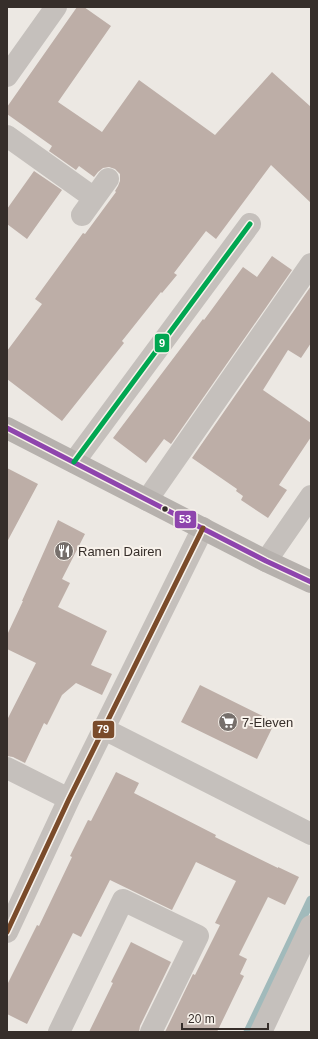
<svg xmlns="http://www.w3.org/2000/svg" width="318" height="1039" font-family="Helvetica,sans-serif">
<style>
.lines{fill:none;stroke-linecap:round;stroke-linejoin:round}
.stream{stroke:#a1babb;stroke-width:9}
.building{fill:#bdaea7}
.minor{stroke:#c5c0bc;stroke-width:22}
.secondary{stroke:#b6b1ad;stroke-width:22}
.bus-1-casing{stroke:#f8f2eb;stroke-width:8}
.bus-2-casing{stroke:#f8f2eb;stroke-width:8}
.bus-3-casing{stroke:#f8f2eb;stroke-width:8}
.bus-1{stroke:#8e44ad;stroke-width:5}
.bus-2{stroke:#00a651;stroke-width:5}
.bus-3{stroke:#7a4b2a;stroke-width:5}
.bus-dot{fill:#362e2a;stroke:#f8f2eb;stroke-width:1.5}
.labels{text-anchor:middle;stroke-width:4;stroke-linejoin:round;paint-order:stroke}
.poi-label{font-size:13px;fill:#362e2a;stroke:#f8f2eb;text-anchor:start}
.line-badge{stroke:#f8f2eb;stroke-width:1.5}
.badge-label{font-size:11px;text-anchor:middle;font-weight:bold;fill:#fff}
</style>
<rect width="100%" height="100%" fill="#ece8e3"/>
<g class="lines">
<path class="stream" d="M 248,1032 L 311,900"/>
</g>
<path class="building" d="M 77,7 L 84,7 L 111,26 L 58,102 L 102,132 L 139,80 L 215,135 L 272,72 L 311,107 L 311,203 L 271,165 L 216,239 L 206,231 L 174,273 L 177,275 L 162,293 L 161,292 L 122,341 L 124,343 L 62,421 L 7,379 L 7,351 L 42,304 L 35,299 L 83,233 L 85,234 L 116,192 L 115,191 L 118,186 L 120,181 L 120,174 L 115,169 L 109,167 L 103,168 L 98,172 L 94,177 L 79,166 L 76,170 L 49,151 L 52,146 L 7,114 L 7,107 Z
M 34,171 L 62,190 L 27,239 L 7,224 L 7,209 Z
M 272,256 L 292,270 L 171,444 L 164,439 L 146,463 L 113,438 L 203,319 L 204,320 L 243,267 L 257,277 Z
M 311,286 L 311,343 L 301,358 L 288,350 L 263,390 L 311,423 L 311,437 L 279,485 L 287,490 L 268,518 L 241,500 L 243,496 L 236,491 L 237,489 L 192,458 Z
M 7,468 L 38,484 L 7,542 Z
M 58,520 L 85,534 L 62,579 L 70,583 L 58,607 L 107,631 L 91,665 L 112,674 L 102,695 L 76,683 L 62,695 L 47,725 L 44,723 L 25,763 L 13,757 L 7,756 L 7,720 L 36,663 L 7,649 L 7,635 L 23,601 L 22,601 Z
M 200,685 L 275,722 L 257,759 L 181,722 Z
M 116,772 L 139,783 L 134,793 L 216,835 L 215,837 L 278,868 L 278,867 L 299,877 L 285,905 L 268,897 L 239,955 L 247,959 L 240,974 L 244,976 L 217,1032 L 165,1032 L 193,974 L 195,975 L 220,925 L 215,923 L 236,881 L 196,862 L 172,910 L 110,880 L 81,937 L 73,933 L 27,1024 L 7,1014 L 7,985 L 37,925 L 39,926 L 72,857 L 70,856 L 88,820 L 91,821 Z
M 131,942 L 171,962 L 140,1026 L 139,1032 L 89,1032 L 113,983 L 111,982 Z"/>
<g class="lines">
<path class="minor" d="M 7,76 L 56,7
M 7,136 L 94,198
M 82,215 L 108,179
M 74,462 L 250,224
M 147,500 L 311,264
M 266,561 L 311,496
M 104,729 L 311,834
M 7,768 L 69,799
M 7,932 L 69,799 L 203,528
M 59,1032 L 123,900 L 198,936 L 151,1032
M 261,1032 L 311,926"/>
<path class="secondary" d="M 7,428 L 266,561 L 311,582"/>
<defs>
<path id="bus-1" d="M 7,428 L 266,561 L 311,582"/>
<path id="bus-2" d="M 74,462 L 250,224"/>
<path id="bus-3" d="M 7,932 L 69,799 L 203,528"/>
</defs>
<use href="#bus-1" class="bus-1-casing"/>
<use href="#bus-2" class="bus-2-casing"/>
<use href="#bus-3" class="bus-3-casing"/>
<use href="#bus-1" class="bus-1"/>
<use href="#bus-2" class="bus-2"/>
<use href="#bus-3" class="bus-3"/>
</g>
<defs>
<symbol id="restaurant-disc" viewBox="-11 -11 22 22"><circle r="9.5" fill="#766f6b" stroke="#f8f2eb"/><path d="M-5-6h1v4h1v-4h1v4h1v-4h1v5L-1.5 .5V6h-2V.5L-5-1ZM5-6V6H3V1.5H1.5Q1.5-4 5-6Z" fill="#fff"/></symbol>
<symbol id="supermarket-disc" viewBox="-11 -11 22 22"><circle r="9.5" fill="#766f6b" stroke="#f8f2eb"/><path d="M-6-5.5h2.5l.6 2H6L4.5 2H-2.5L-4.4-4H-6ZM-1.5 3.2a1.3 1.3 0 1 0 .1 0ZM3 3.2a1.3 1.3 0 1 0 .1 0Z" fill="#fff"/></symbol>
</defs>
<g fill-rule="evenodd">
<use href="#restaurant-disc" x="53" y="540" width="22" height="22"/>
<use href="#supermarket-disc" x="217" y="711" width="22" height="22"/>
</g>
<circle class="bus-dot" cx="165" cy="509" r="3.5"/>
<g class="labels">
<g class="poi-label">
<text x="78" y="556">Ramen Dairen</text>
<text x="242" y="727">7-Eleven</text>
</g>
</g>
<g class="line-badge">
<rect x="154" y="333" width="16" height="20" rx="4" fill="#00a651"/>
<rect x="174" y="510" width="23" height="19" rx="4" fill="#8e44ad"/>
<rect x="92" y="720" width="23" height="19" rx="4" fill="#7a4b2a"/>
</g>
<g class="badge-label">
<text x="162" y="347">9</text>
<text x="185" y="523">53</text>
<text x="103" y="733">79</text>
</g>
<rect width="318" height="1039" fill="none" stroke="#362e2a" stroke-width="16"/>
<path d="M182 1023v6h86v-6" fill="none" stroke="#362e2a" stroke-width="2"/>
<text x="188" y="1023" font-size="12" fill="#362e2a" stroke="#f8f2eb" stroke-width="3" paint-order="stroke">20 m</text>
</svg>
